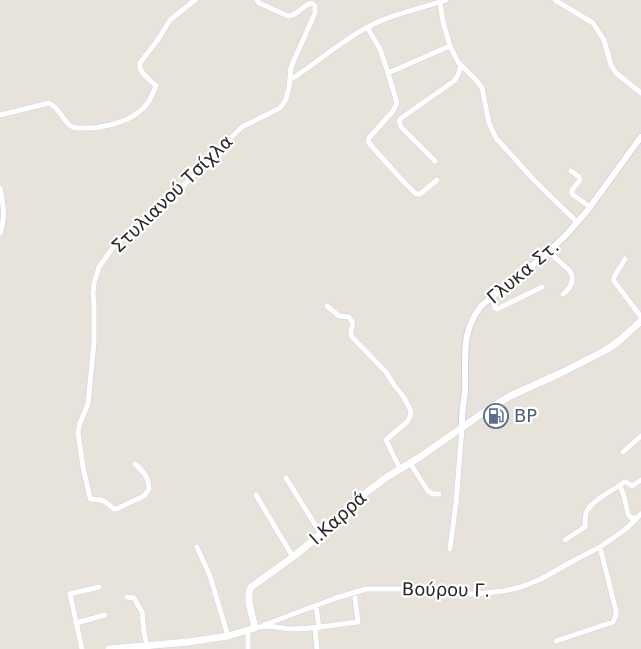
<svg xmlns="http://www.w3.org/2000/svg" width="641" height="649" font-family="'DejaVu Sans',sans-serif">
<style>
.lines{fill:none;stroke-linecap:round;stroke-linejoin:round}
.minor-casing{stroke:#d0d2df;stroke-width:6}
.tertiary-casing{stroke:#d0d2df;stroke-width:8}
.secondary-casing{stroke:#d0d2df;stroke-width:8}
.minor{stroke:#fff;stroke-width:5}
.tertiary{stroke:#fff;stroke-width:6}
.secondary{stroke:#fff;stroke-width:7}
.labels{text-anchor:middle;stroke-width:4.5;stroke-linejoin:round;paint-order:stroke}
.street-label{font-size:18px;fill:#272727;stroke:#fff}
.service-label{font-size:18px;fill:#4e5e75;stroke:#fff;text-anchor:start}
</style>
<rect width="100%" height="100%" fill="#e8e3da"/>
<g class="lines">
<defs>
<path id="minor" d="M 555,0 L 593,23 L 604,40 L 611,65 L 616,73 L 641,93
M 440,2 L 443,22 L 450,46 L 458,62 L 476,80 L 482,88 L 489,123 L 496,138 L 534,180 L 577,222
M 367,27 L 380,49 L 388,73 L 397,103 L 393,111 L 369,138 L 368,142 L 402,180 L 416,194 L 420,194 L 437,180
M 388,73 L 450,46
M 290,80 C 315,64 340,42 366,28 C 391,14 420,9 446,0
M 0,115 L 49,103 C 59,107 62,120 71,126 C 75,129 81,128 86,128 C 106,128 134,121 147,104 C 151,99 153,92 156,86 C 150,79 138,73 140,63 L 159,38 L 170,20 L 195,0
M 435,161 L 401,127 L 399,121 L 400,119 L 454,81 L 458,75 L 461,66
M 571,171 L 579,177 L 580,180 L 572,190 L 572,194 L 590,207
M 0,188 C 3,203 6,217 0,233
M 549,252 L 570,271 C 575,280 571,288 563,294
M 625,259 L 614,277 L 614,281 L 641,317
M 492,297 L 495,308 L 497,309 L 542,287
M 327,306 L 339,316 L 349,317 C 357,327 348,328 352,337 L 386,372 L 394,385 L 403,396 L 410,409 L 411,414 L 408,421 L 386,440 L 400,469
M 623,452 L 641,436
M 410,463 L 428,491 L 433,494 L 439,494
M 135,464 C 143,471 149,477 149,489 L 144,496 L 116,509 L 114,509 C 110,506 106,501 101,500 C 96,499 95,501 90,498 L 83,467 L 78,432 L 80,423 L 88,404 L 94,342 L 94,304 L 93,293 L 94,283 L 99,267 L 117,242 L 126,234 L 145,221 L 177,192 L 218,150 L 242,127 L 280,108 L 283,104 L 286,99 L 289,88 L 291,67 L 315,13 L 315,6 L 312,3 C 302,5 298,16 288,16 L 259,3 L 257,0
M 286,478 L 321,534
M 620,486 L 624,496 L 628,514 L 631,518 L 637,518
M 256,495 L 293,557
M 565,540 L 585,527 C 586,522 584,516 587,511 C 592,500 615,490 624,482 L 626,482 L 632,486 L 641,480
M 197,547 L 210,576 L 228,636
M 450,549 L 456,503 L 462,428
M 127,597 L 134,598 L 142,612 L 144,633 L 148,649
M 316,606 L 319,628
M 76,623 L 105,615
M 264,625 L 336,598 L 366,589 L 402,589 L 438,594 L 476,594 L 504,591 L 521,587 L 541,579 L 573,561 L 600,547 L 626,529 L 641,514
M 255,628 C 269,624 277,628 291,629 C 313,629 335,625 358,622 L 355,598
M 315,628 L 317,649
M 556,641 L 613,622 L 616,616 L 616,611 L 600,547
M 82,649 L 70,594 L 99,587
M 248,649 L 248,630"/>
<path id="tertiary" d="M 462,428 C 461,415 464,403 465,390 C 466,359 460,331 482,305 L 543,257 L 567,234 L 587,211 L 641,137"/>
<path id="secondary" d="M 109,649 L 188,642 L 228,636 L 255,628 C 253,617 245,597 251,587 L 293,557 L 321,534 L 359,498 L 387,477 L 420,457 L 487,410 L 510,396 L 561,373 L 606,350 L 619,341 L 641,321"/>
</defs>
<use href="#minor" class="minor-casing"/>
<use href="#tertiary" class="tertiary-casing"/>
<use href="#secondary" class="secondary-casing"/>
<use href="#minor" class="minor"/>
<use href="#tertiary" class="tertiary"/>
<use href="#secondary" class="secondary"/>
</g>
<defs>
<symbol id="fuel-ring" viewBox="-11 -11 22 22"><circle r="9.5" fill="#fff" stroke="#5c6f8a" stroke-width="1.5"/><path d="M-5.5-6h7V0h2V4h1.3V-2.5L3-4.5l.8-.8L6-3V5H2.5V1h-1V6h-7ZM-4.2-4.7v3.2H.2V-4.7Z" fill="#5c6f8a"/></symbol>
</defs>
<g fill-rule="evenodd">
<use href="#fuel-ring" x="482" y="402" width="28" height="28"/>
</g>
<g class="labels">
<g class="street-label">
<text transform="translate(172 194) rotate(-44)" y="6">Στυλιανού Τσίχλα</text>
<text transform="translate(523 272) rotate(-40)" y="6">Γλυκα Στ.</text>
<text transform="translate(338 518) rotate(-42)" y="6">Ι.Καρρά</text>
<text transform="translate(446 590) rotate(1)" y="6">Βούρου Γ.</text>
</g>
<g class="service-label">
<text x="514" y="422">BP</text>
</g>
</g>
</svg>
